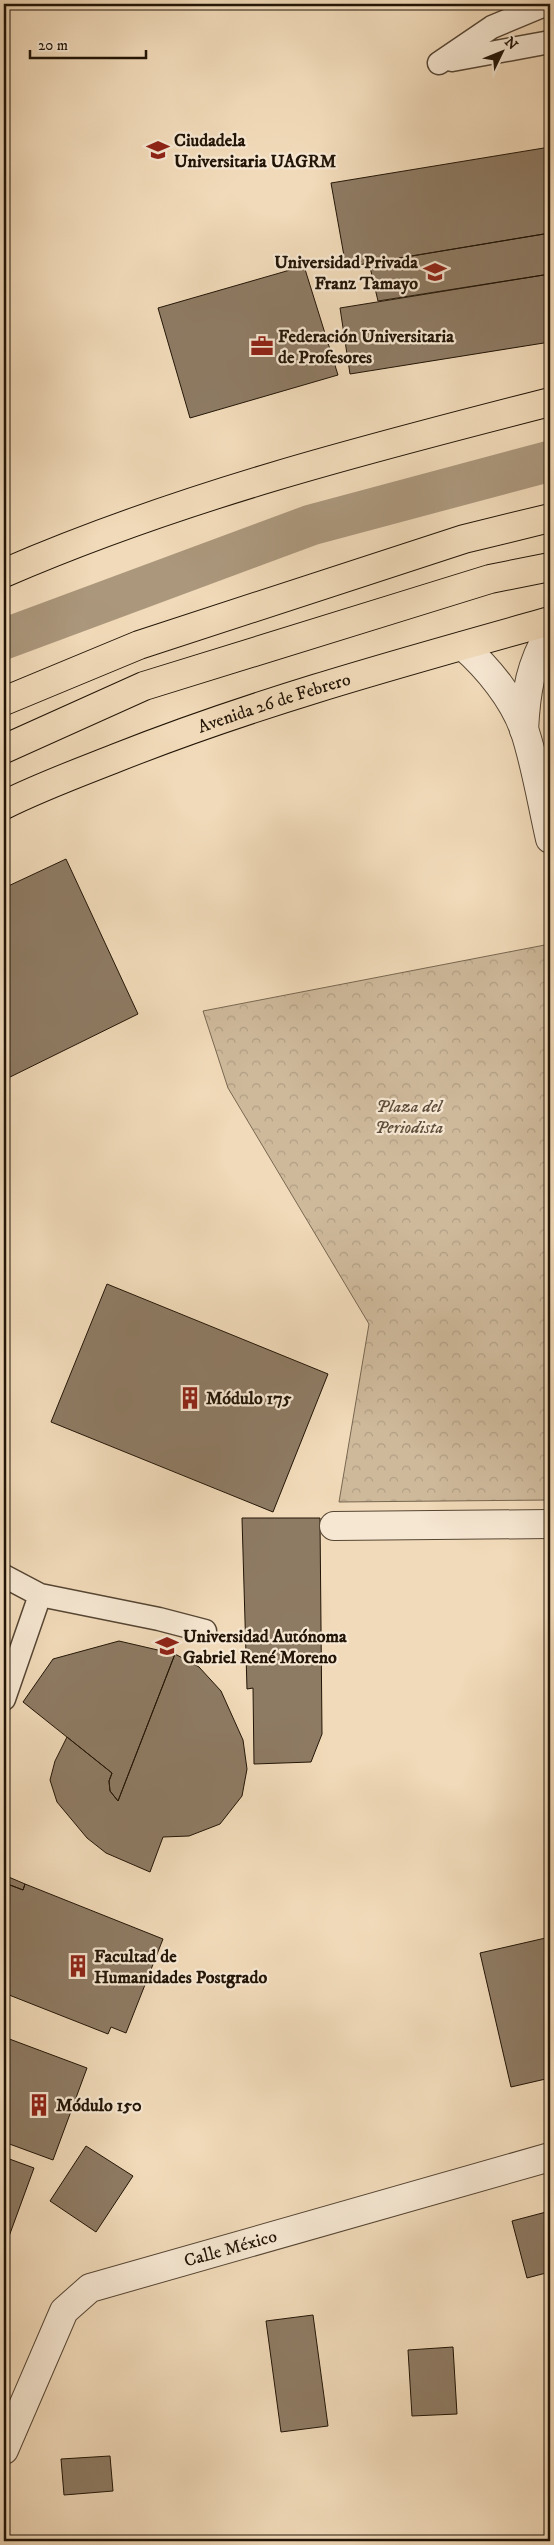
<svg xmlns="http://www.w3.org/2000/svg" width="554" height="2545" font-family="'IM FELL DW Pica',serif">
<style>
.forest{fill:url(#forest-crowns);stroke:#786751}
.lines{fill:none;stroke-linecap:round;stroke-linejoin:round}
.canal{stroke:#ab977c;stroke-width:41}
.building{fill:#8e7b64;stroke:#221507}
.service-casing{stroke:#564634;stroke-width:25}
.minor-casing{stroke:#564634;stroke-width:30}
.primary-casing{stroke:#221507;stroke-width:30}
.service{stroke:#f6e7d2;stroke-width:22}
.minor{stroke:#f6e7d2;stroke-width:28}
.primary{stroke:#f1dab9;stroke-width:28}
.labels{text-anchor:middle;stroke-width:4.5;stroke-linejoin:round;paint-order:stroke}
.poi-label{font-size:18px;font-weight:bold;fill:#221507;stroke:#f6e7d2;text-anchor:start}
.street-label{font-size:18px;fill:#221507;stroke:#f6e7d2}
.park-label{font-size:18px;font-style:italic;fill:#5e4e3b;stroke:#f6e7d2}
</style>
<defs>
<pattern id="forest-crowns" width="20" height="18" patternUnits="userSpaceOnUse" patternTransform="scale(1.25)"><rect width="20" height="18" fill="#ceb99b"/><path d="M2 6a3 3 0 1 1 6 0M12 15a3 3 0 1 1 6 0" fill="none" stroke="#b19e84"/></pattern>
</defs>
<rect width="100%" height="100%" fill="#f1dab9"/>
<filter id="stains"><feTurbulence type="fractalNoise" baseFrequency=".004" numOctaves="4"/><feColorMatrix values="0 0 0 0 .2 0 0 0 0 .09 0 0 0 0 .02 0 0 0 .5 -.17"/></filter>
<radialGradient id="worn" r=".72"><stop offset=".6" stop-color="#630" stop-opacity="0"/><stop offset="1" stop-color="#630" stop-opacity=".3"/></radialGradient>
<path class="forest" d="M 550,944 L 550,1500 L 339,1502 L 369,1324 L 228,1088 L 203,1011 Z"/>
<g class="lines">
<path class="canal" d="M 4,639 L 311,525 L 550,461"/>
</g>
<path class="building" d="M 550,147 L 550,233 L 346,267 L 331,183 Z
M 550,233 L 550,274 L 378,301 L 369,263 Z
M 304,266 L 338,375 L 190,418 L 158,308 Z
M 550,274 L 550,342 L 350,374 L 340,308 Z
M 66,859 L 138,1014 L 4,1080 L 4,888 Z
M 107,1284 L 328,1374 L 273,1512 L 51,1422 Z
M 242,1518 L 320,1518 L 322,1734 L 311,1762 L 254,1764 L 253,1688 L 247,1689 Z
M 119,1641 L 175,1654 L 118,1801 L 110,1791 L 109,1781 L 112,1773 L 23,1702 L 53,1659 Z
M 175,1654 L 199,1667 L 221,1691 L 243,1740 L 247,1769 L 242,1796 L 220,1824 L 189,1836 L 163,1837 L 150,1872 L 106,1853 L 87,1838 L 57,1802 L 50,1780 L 55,1761 L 67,1737 L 112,1773 L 109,1781 L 110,1791 L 118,1801 Z
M 4,1875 L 25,1884 L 23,1890 L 10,1885 L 4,1902 Z
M 25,1884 L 163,1939 L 126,2033 L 111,2027 L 108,2034 L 4,1993 L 4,1902 L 10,1885 L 23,1890 Z
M 550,1937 L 550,2078 L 511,2087 L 480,1953 Z
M 4,2037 L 87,2068 L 53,2160 L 4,2142 Z
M 86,2146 L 133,2176 L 96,2232 L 50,2201 Z
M 4,2157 L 34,2168 L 4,2250 Z
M 550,2211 L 550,2283 L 549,2283 L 546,2273 L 527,2278 L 512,2221 Z
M 313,2315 L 328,2426 L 281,2432 L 266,2321 Z
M 453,2347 L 457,2414 L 412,2416 L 408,2350 Z
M 110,2456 L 113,2491 L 64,2495 L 61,2459 Z"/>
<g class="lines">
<defs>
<path id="service" d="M 452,60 L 550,42
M 439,63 L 492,27 L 547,4
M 4,1576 L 40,1595 L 4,1699
M 40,1595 L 159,1619 L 205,1631"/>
<g id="minor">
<path d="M 463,646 C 487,667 514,699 525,732 C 536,766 542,804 550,839"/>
<path d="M 524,730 C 526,691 530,665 550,631"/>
<path d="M 334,1526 L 550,1524"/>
<path id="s1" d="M 4,2450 L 64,2311 L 90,2288 L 550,2157"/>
</g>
<g id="primary">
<path d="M 4,573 C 179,497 366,449 550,402"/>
<path d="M 4,701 L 139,645 L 464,539 L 550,518"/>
<path d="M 4,749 L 144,686 L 490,579 L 550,567"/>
<path id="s2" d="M 4,805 C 40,787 78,773 116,758 C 257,702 404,662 550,621"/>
</g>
</defs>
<use href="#service" class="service-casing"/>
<use href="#minor" class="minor-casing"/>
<use href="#primary" class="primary-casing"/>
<use href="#service" class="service"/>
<use href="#minor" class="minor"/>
<use href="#primary" class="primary"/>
</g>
<defs>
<symbol id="university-bare" viewBox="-9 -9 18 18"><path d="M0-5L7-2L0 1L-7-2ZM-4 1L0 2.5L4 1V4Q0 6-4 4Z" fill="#8f2418" stroke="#f6e7d2" stroke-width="2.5" paint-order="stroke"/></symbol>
<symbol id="office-bare" viewBox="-9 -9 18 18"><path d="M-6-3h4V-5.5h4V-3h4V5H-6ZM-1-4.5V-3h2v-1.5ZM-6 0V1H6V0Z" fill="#8f2418" stroke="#f6e7d2" stroke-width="2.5" paint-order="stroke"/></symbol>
<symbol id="building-bare" viewBox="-9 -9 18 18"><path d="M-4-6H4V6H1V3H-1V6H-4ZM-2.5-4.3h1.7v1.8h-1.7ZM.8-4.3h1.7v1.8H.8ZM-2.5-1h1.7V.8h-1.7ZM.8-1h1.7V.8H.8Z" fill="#8f2418" stroke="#f6e7d2" stroke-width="2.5" paint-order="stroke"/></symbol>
</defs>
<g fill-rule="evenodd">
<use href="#university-bare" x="142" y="134" width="32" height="32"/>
<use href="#university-bare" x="419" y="256" width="32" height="32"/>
<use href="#office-bare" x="246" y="330" width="32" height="32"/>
<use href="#building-bare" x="174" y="1382" width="32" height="32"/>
<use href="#university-bare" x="151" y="1630" width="32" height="32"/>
<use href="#building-bare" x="62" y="1950" width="32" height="32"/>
<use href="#building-bare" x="23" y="2089" width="32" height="32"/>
</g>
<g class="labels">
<g class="poi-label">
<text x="174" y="146">Ciudadela<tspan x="174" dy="21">Universitaria UAGRM</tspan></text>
<text x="418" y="268" text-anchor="end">Universidad Privada<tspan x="418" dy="21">Franz Tamayo</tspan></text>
<text x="278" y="342">Federación Universitaria<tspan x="278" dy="21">de Profesores</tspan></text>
<text x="206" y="1404">Módulo 175</text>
<text x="183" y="1642">Universidad Autónoma<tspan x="183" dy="21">Gabriel René Moreno</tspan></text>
<text x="94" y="1962">Facultad de<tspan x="94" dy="21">Humanidades Postgrado</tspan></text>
<text x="56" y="2111">Módulo 150</text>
</g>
<g class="street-label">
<text dy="6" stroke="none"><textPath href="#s2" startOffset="289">Avenida 26 de Febrero</textPath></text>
<text dy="6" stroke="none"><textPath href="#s1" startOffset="332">Calle México</textPath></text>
</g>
<g class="park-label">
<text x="409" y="1112">Plaza del<tspan x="409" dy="21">Periodista</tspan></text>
</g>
</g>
<rect width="554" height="2545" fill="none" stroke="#f1dab9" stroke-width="20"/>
<rect x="5" y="5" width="544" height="2535" fill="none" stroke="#221507" stroke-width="2.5"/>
<rect x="10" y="10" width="534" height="2525" fill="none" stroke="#221507"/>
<g transform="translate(502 52) rotate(47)" stroke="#f6e7d2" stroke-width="4" paint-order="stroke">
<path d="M0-4L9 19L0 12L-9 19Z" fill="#221507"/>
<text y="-8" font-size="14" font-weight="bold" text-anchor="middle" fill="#221507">N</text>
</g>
<path d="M30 50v8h116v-8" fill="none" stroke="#221507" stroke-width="2.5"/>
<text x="38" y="50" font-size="15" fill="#221507" stroke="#f6e7d2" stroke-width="4" paint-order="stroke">20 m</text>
<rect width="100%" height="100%" filter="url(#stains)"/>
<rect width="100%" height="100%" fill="url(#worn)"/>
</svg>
